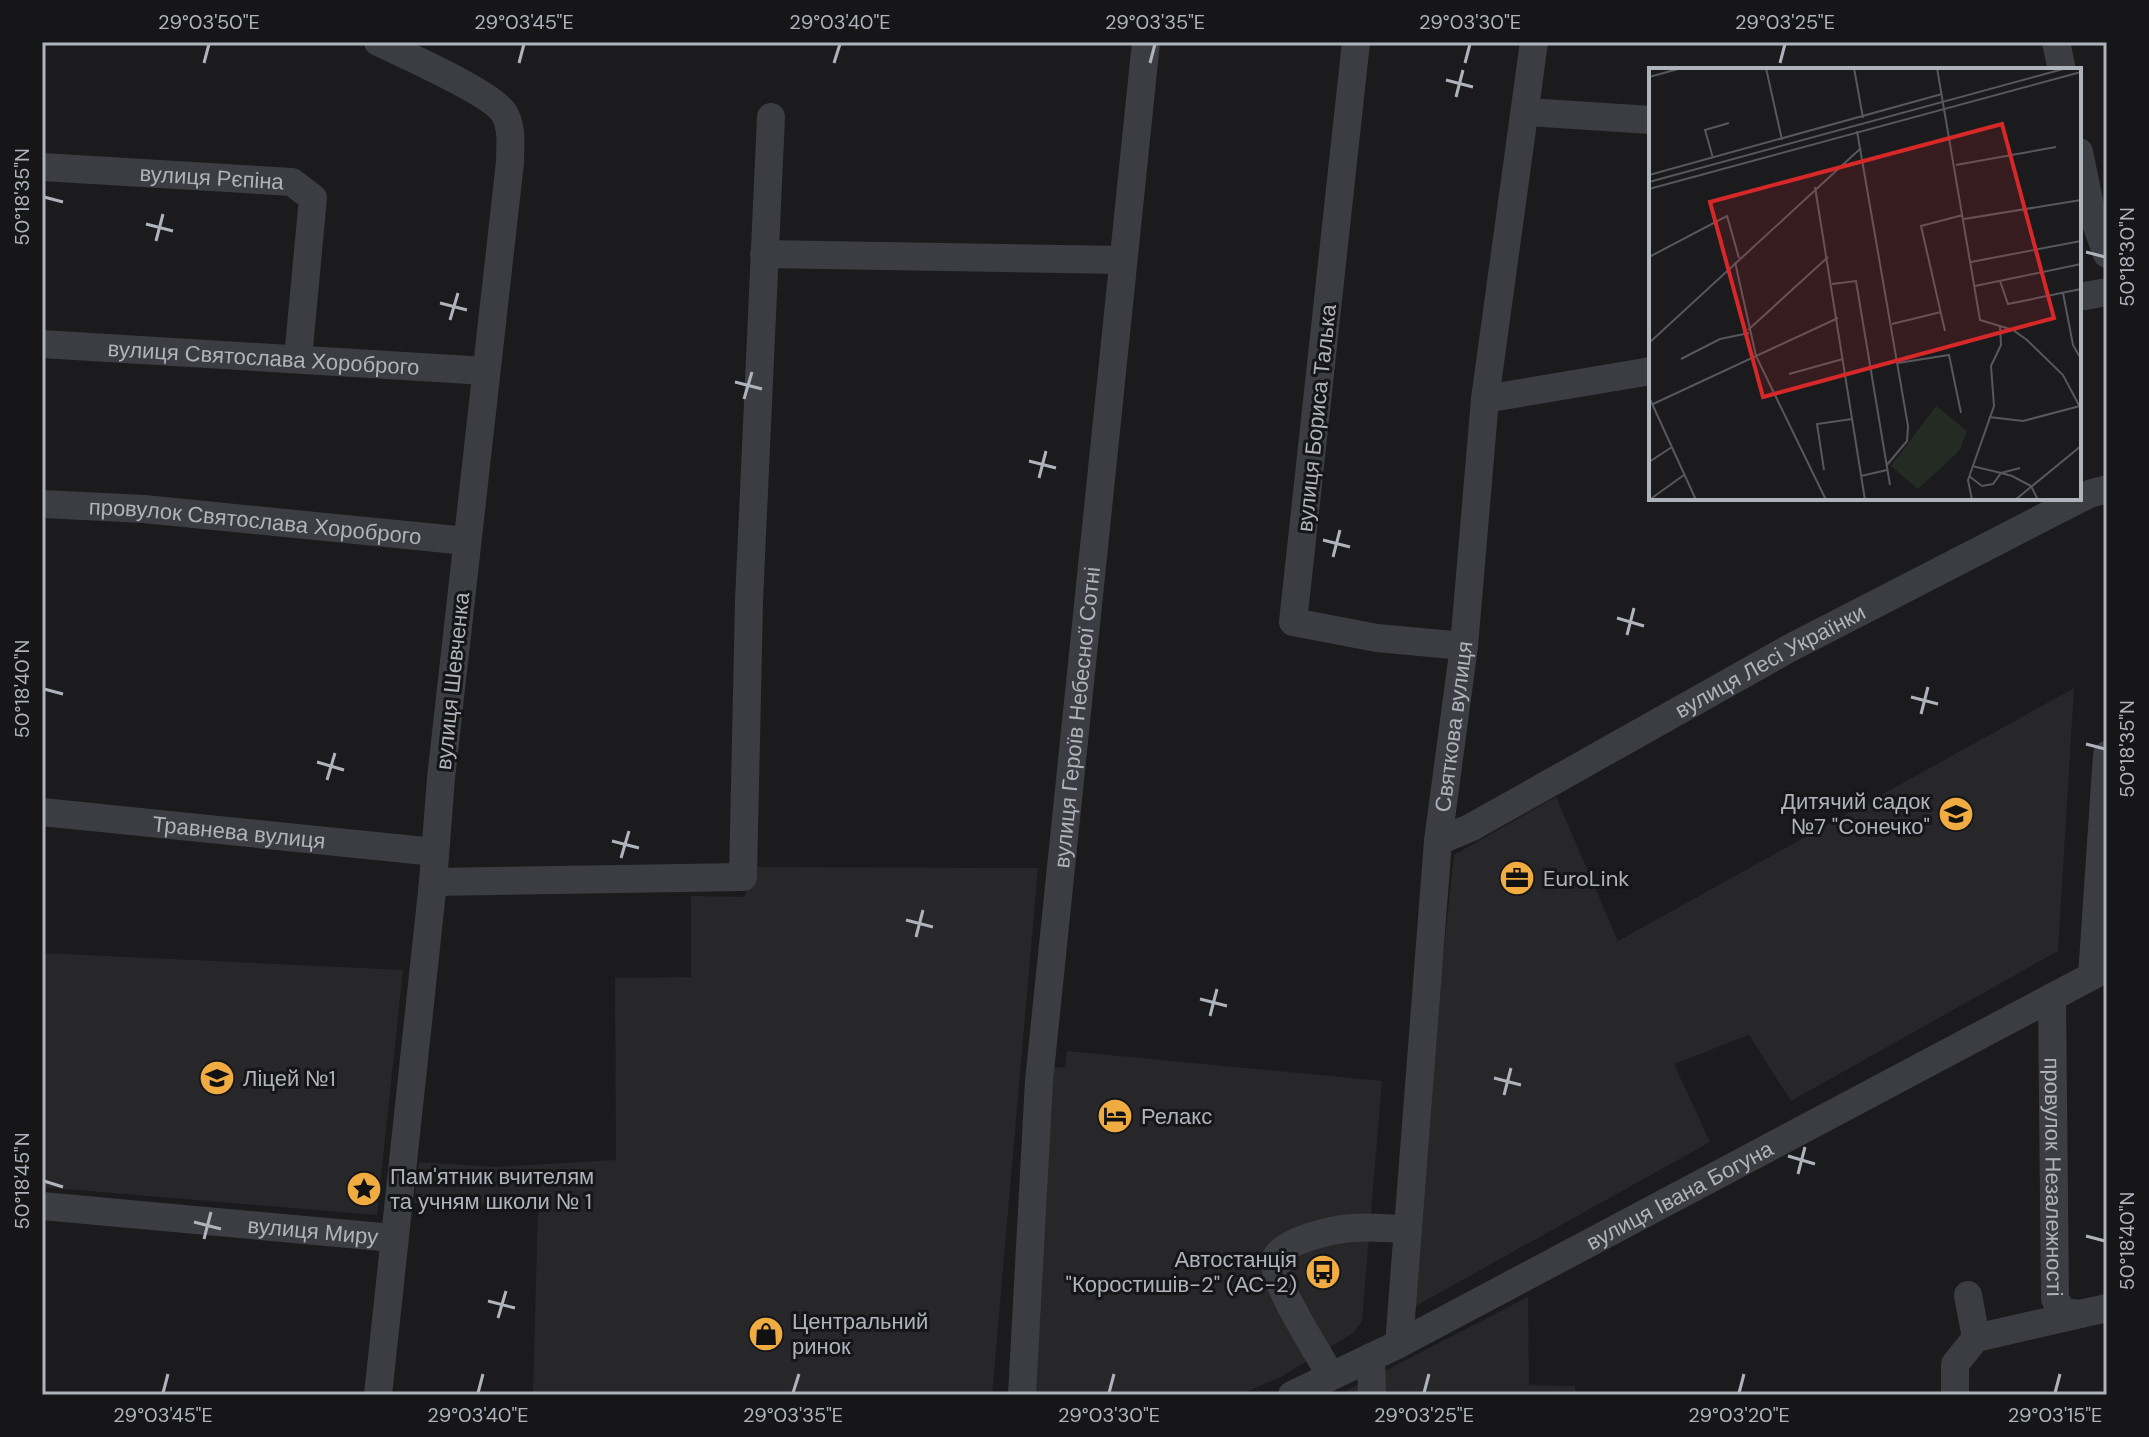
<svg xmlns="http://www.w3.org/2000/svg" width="2149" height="1437" font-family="'DM Sans',sans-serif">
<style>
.built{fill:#27272a}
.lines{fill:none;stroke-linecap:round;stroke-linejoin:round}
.minor{stroke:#3c3d42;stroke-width:28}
.ticks{fill:none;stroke:#aeb3bc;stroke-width:3}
.labels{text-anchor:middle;stroke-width:6;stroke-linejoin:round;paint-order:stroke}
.street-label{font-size:22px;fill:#aeb3bc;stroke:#161618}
.poi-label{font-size:22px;fill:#aeb3bc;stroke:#161618;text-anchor:start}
.inset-road{fill:none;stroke:#56585d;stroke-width:2}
.view{fill:#d62828;fill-opacity:0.15;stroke:#d62828;stroke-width:4}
.inset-edge{fill:none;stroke:#aeb3bc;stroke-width:4}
.neatline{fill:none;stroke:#aeb3bc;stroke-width:3}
.ticks-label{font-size:20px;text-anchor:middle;fill:#aeb3bc}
</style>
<rect width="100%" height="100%" fill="#1b1b1d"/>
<path class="built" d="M 2074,688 L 2058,951 L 1791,1101 L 1749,1035 L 1674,1064 L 1710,1142 L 1405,1312 L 1454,855 L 1556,797 L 1618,941 Z
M 750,867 L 1038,868 L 992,1395 L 533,1395 L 538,1206 L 414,1203 L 419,1162 L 495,1167 L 616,1160 L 615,978 L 691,977 L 691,896 L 745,897 Z
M 42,953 L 403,970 L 377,1215 L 42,1187 Z
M 1067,1051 L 1382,1081 L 1362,1321 L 1353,1333 L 1281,1377 L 1239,1395 L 1025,1395 L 1052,1068 L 1065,1067 Z
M 1528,1297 L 1529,1385 L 1575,1386 L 1575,1395 L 1338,1395 Z"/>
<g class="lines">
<g class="minor">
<path d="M 378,42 C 403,54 492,93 504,113 C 513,128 510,146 510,162 L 441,778 L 433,882 L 378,1395"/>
<path d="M 1356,42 L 1293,622 L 1377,638 L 1464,646"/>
<path d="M 2056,42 L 2062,70"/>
<path d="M 1527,112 L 1651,120"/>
<path d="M 2079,152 L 2091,210 L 2107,254"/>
<path id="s1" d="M 42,167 L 292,182 L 313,198 L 298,358"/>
<path d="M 764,254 L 1122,260"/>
<path d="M 2079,297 L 2107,292"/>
<path id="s2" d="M 42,344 L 486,371"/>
<path d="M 1485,399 L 1651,371"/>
<path id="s3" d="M 42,504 L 144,509 L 467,541"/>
<path id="s4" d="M 42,812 L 435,852"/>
<path id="s5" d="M 1438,841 L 1470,828 L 1790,648 L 2089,494 L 2107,489"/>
<path d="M 433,882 L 743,877 L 749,601 L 771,117"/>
<path d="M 2092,976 L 2107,755"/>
<path id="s6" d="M 2052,997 L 2055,1299 L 2063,1312 L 2080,1314 L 2107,1308"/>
<path id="s7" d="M 42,1206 L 393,1238"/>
<path d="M 1976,1338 L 2080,1314"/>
<path id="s8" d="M 1399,1344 L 1438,841 L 1464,646 L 1485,399 L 1534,42"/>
<path d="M 1371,1357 L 1372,1395"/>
<path d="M 1331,1376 C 1320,1356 1270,1279 1275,1260 C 1279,1241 1335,1229 1352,1228 C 1370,1226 1389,1229 1408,1229"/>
<path id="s9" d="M 1022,1395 L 1039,1081 L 1146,42"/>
<path id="s10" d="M 1292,1395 L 1399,1344 L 2107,968"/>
<path d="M 1955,1395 L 1955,1364 L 1976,1338 L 1968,1295"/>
</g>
</g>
<path class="ticks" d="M 204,63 L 209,44M 519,63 L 524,44M 834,63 L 840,44M 1150,63 L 1155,44M 1465,63 L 1470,44M 1780,63 L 1785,44M 1446,80 L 1473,87M 1456,97 L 1463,70M 44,197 L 63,202M 146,224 L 173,231M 156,241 L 163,214M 2086,252 L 2105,257M 440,303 L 467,310M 450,320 L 458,293M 735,382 L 762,389M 744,399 L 752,372M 1029,461 L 1056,468M 1039,478 L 1046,451M 1323,540 L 1350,547M 1333,557 L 1340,530M 1617,618 L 1644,626M 1627,635 L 1634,608M 44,689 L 63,694M 1911,697 L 1938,704M 1921,714 L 1928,687M 2086,744 L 2105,749M 317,762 L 344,770M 327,780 L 335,753M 612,841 L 639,848M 621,858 L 629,831M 906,920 L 933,927M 916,937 L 923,910M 1200,999 L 1227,1006M 1210,1016 L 1217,989M 1494,1078 L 1521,1085M 1504,1095 L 1511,1068M 1788,1156 L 1815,1164M 1798,1174 L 1805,1147M 44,1181 L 63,1187M 194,1222 L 221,1229M 2086,1236 L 2105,1241M 204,1239 L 211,1212M 488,1301 L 515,1308M 498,1318 L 506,1291M 163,1393 L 168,1374M 478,1393 L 483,1374M 793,1393 L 799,1374M 1109,1393 L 1114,1374M 1424,1393 L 1429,1374M 1739,1393 L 1744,1374M 2055,1393 L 2060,1374"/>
<defs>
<symbol id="school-disc" viewBox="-11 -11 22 22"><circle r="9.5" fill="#f0ac40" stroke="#161618"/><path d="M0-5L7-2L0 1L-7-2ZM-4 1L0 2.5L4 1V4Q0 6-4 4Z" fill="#111"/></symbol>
<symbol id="office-disc" viewBox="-11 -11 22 22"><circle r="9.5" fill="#f0ac40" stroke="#161618"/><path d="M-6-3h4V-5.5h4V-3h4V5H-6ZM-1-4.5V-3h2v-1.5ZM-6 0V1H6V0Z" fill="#111"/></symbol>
<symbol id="hotel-disc" viewBox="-11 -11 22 22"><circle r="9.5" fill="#f0ac40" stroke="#161618"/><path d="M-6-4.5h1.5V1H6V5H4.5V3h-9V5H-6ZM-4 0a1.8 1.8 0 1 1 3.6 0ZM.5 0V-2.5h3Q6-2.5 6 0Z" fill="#111"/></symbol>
<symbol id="sight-disc" viewBox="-11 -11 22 22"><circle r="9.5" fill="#f0ac40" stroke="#161618"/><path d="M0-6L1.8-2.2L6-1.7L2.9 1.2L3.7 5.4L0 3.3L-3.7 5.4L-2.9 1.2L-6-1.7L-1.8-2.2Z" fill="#111"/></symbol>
<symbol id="bus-disc" viewBox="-11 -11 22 22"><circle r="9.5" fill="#f0ac40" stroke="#161618"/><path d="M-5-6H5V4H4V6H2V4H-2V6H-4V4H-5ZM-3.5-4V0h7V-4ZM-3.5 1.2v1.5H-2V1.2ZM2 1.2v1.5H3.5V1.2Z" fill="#111"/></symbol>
<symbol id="shop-disc" viewBox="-11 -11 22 22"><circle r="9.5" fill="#f0ac40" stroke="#161618"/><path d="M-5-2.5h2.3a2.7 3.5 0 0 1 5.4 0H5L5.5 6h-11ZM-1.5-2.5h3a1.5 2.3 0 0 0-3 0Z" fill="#111"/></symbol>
</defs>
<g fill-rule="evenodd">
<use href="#school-disc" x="1936" y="794" width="40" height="40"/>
<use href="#office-disc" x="1497" y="858" width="40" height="40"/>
<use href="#school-disc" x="197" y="1058" width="40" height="40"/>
<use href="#hotel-disc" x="1095" y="1096" width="40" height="40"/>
<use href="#sight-disc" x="344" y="1169" width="40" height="40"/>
<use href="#bus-disc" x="1303" y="1252" width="40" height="40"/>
<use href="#shop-disc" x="746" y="1314" width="40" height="40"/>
</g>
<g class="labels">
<g class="street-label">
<text dy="8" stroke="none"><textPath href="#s1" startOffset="170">вулиця Рєпіна</textPath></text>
<text dy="8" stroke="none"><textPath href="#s2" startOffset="222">вулиця Святослава Хороброго</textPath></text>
<text transform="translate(1316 418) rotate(-84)" y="8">вулиця Бориса Талька</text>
<text dy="8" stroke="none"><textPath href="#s3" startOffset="214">провулок Святослава Хороброго</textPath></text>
<text dy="8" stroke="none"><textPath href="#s5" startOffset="378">вулиця Лесі Українки</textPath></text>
<text transform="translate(452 681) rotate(-84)" y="8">вулиця Шевченка</text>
<text dy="8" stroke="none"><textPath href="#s9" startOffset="680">вулиця Героїв Небесної Сотні</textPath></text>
<text dy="8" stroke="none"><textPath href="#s8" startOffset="620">Святкова вулиця</textPath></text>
<text dy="8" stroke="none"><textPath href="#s4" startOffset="198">Травнева вулиця</textPath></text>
<text dy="8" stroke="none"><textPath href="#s6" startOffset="180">провулок Незалежності</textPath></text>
<text dy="8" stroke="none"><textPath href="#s10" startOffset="436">вулиця Івана Богуна</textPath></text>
<text dy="8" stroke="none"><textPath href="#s7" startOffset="272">вулиця Миру</textPath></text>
</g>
<g class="poi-label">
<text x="1930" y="809" text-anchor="end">Дитячий садок<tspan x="1930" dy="25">№7 "Сонечко"</tspan></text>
<text x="1543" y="886">EuroLink</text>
<text x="243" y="1086">Ліцей №1</text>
<text x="1141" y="1124">Релакс</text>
<text x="390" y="1184">Пам'ятник вчителям<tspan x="390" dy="25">та учням школи № 1</tspan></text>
<text x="1297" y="1267" text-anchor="end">Автостанція<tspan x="1297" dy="25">"Коростишів-2" (АС-2)</tspan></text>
<text x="792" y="1329">Центральний<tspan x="792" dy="25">ринок</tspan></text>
</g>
</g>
<g transform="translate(1649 68)">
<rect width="432" height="432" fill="#1b1b1d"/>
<path d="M 287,338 L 318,363 L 310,383 L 269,421 L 242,398 Z" fill="#232b23"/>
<path class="inset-road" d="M 117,0 L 133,72M 205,0 L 214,50M 288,0 L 331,252 L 364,262 L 378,272 L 414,307 L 432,341M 0,9 L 33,0M 208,63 L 259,358 L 258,373 L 237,398M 64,90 L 56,62 L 80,55M 307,97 L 407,79M 0,107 L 293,26M 0,114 L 418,0M 166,119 L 216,432M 0,121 L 432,4M 315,151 L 432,132M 0,189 L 78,148 L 90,190M 86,194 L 107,288 L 177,432M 322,194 L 432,173M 351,213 L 359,236 L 432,221M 183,216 L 207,213 L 241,417M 326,218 L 432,196M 414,225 L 424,277 L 432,291M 243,256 L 292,244M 99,262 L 179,189M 296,263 L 272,158 L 314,147M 0,275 L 212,80M 32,291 L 71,271 L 100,265M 249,295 L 300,287 L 312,345M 140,306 L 194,291M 0,329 L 47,432M 4,336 L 189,250M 340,349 L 374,353 L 431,338M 0,394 L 23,379M 323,398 L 352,405 L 371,400M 175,402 L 168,356 L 203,351M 212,408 L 238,402M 320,408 L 333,418 L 344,416 L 352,405 L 363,408 L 382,418 L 389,432M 0,432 L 35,407M 323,432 L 319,412 L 345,338 L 342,298 L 352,277 L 351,258M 366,432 L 432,378"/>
<path class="view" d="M 353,56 L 405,250 L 114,329 L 61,134 Z"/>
<rect width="432" height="432" class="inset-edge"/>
</g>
<rect width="2149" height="1437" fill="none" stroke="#161618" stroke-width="88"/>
<rect x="44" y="44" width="2061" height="1349" class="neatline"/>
<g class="ticks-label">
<text x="209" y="29">29°03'50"E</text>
<text x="524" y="29">29°03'45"E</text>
<text x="840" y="29">29°03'40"E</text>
<text x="1155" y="29">29°03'35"E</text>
<text x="1470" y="29">29°03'30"E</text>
<text x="1785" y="29">29°03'25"E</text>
<text transform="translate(22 197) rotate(-90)" y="7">50°18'35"N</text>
<text transform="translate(2127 257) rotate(-90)" y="7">50°18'30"N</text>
<text transform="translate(22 689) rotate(-90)" y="7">50°18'40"N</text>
<text transform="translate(2127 749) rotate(-90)" y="7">50°18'35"N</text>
<text transform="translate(22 1181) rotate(-90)" y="7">50°18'45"N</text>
<text transform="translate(2127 1241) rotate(-90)" y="7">50°18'40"N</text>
<text x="163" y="1422">29°03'45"E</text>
<text x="478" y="1422">29°03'40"E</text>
<text x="793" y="1422">29°03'35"E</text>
<text x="1109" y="1422">29°03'30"E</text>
<text x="1424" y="1422">29°03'25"E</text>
<text x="1739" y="1422">29°03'20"E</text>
<text x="2055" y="1422">29°03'15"E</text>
</g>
</svg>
